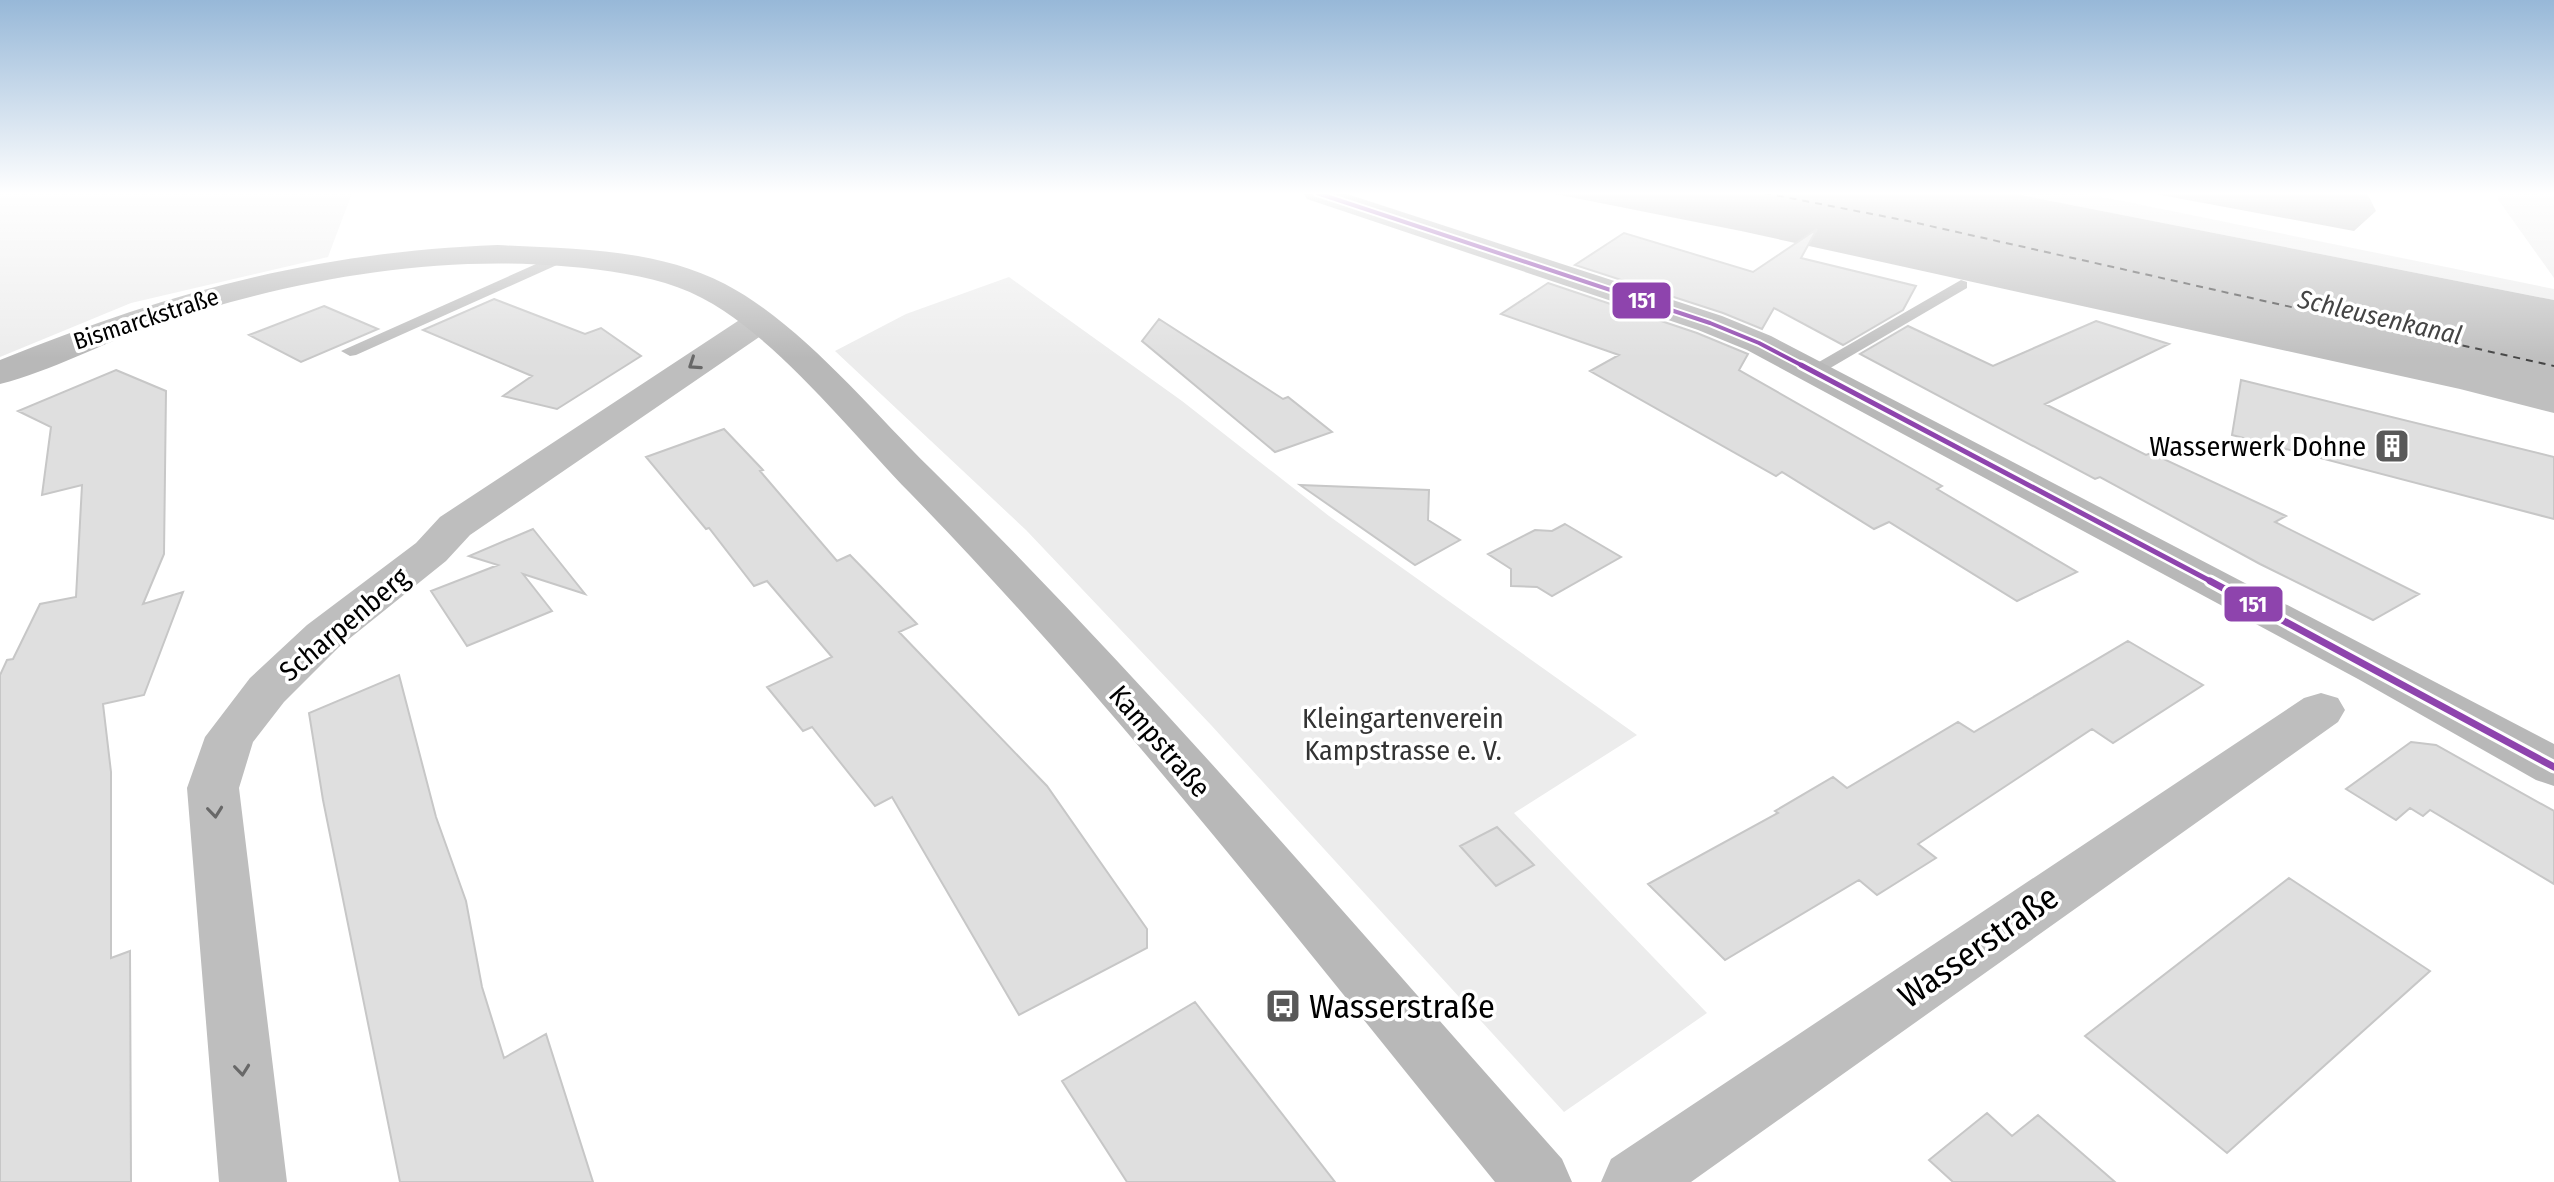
<svg xmlns="http://www.w3.org/2000/svg" width="2554" height="1182" font-family="'Fira Sans Condensed',sans-serif">
<style>
.green{fill:#ececec}
.water{fill:#bfbfbf}
.lines{fill:none;stroke-linecap:round;stroke-linejoin:round}
.ferry{stroke:#444;stroke-width:2;stroke-dasharray:7 6;stroke-linecap:butt}
.building{fill:#dfdfdf;stroke:#c7c7c7;stroke-width:2}
.lane{fill:#bebebe;fill-rule:evenodd}
.street{fill:#bebebe;fill-rule:evenodd}
.secondary{fill:#b8b8b8;fill-rule:evenodd}
.bus-1-far2-casing{stroke:#fff;stroke-width:8}
.bus-1-far1-casing{stroke:#fff;stroke-width:10}
.bus-1-casing{stroke:#fff;stroke-width:13}
.bus-1-far2{stroke:#8e44ad;stroke-width:4}
.bus-1-far1{stroke:#8e44ad;stroke-width:5}
.bus-1{stroke:#8e44ad;stroke-width:7}
.oneway{stroke:#686868}
.labels{text-anchor:middle;stroke-width:7;stroke-linejoin:round;paint-order:stroke}
.far-street-label{font-size:24px;fill:#000;stroke:#fff}
.far-water-label{font-size:26px;font-style:italic;fill:#444;stroke:#fff}
.poi-label{font-size:28px;fill:#000;stroke:#fff;text-anchor:end}
.street-label{font-size:28px;fill:#000;stroke:#fff}
.park-label{font-size:28px;fill:#333;stroke:#fff}
.near-street-label{font-size:34px;fill:#000;stroke:#fff}
.near-poi-label{font-size:34px;fill:#000;stroke:#fff;text-anchor:start}
.line-badge{stroke:#fff;stroke-width:3}
.badge-label{font-size:22px;text-anchor:middle;font-weight:bold;fill:#fff}
</style>
<rect width="100%" height="100%" fill="#fff"/>
<path class="green" d="M 0,193 L 352,193 L 328,257 L 131,303 L 0,357 Z
M 2011,193 L 2083,193 L 2554,289 L 2554,300 Z
M 2502,193 L 2554,193 L 2554,278 L 2497,198 Z
M 1009,277 L 1182,401 L 1329,516 L 1637,735 L 1514,813 L 1707,1013 L 1564,1112 L 1211,725 L 1026,530 L 835,351 L 906,314 Z"/>
<path class="water" d="M 1550,193 L 2011,193 L 2554,300 L 2554,413 L 2460,389 L 1741,231 Z
M 2150,193 L 2367,193 L 2376,211 L 2354,231 Z"/>
<g class="lines">
<path class="ferry" d="M 1764,193 L 1908,221 L 2554,366"/>
</g>
<path class="building" d="M 1817,229 L 1801,258 L 1916,286 L 1903,310 L 1843,345 L 1774,308 L 1762,329 L 1723,313 L 1575,265 L 1624,233 L 1753,272 Z
M 1548,283 L 1697,333 L 1748,354 L 1739,370 L 1942,486 L 1937,489 L 2077,572 L 2017,601 L 1889,522 L 1874,529 L 1782,472 L 1776,476 L 1590,371 L 1619,355 L 1501,314 Z
M 494,299 L 585,334 L 601,328 L 641,356 L 557,409 L 503,396 L 532,376 L 423,330 Z
M 324,306 L 378,329 L 301,362 L 249,335 Z
M 1159,319 L 1283,399 L 1288,397 L 1332,432 L 1275,452 L 1142,341 Z
M 2096,321 L 2169,344 L 2045,404 L 2146,455 L 2151,453 L 2286,516 L 2275,522 L 2419,594 L 2373,620 L 2260,564 L 2100,477 L 2095,479 L 1860,354 L 1908,326 L 1993,366 Z
M 116,370 L 166,391 L 164,554 L 143,604 L 183,592 L 144,695 L 103,704 L 111,772 L 111,958 L 130,951 L 131,1182 L 0,1182 L 0,675 L 7,660 L 13,659 L 40,604 L 76,597 L 82,485 L 42,495 L 51,427 L 18,411 Z
M 2241,380 L 2554,457 L 2554,519 L 2232,435 Z
M 724,429 L 763,470 L 760,471 L 837,561 L 850,555 L 917,624 L 899,632 L 1047,786 L 1147,929 L 1147,948 L 1019,1015 L 892,797 L 875,806 L 812,727 L 803,731 L 767,687 L 832,657 L 767,581 L 754,586 L 709,528 L 706,529 L 646,457 Z
M 1300,485 L 1429,490 L 1428,520 L 1460,540 L 1415,565 Z
M 1565,524 L 1621,557 L 1552,596 L 1537,587 L 1511,586 L 1511,569 L 1488,554 L 1535,530 L 1552,531 Z
M 533,529 L 585,594 L 523,574 L 552,611 L 467,646 L 431,591 L 498,565 L 469,556 Z
M 2128,641 L 2203,685 L 2113,743 L 2092,729 L 1918,844 L 1936,858 L 1877,895 L 1859,880 L 1725,960 L 1648,884 L 1778,813 L 1775,811 L 1833,777 L 1847,788 L 1958,722 L 1974,732 Z
M 399,675 L 436,817 L 466,901 L 482,987 L 504,1058 L 546,1034 L 593,1182 L 400,1182 L 323,800 L 309,713 Z
M 2411,742 L 2436,745 L 2554,811 L 2554,884 L 2430,810 L 2423,816 L 2410,808 L 2396,820 L 2346,789 Z
M 1497,827 L 1534,865 L 1496,886 L 1460,846 Z
M 2289,878 L 2430,971 L 2227,1153 L 2085,1036 Z
M 1195,1002 L 1335,1182 L 1127,1182 L 1062,1081 Z
M 1987,1113 L 2012,1136 L 2038,1115 L 2115,1182 L 1953,1182 L 1929,1160 Z"/>
<g class="lines">
<path class="lane" d="M 563,252 L 568,254 L 568,260 L 356,355 L 350,356 L 341,351 Z
M 1961,280 L 1967,282 L 1967,288 L 1820,374 L 1814,375 L 1805,370 Z"/>
<path class="street" d="M 759,312 L 771,315 L 776,322 L 771,329 L 470,535 L 446,561 L 339,647 L 284,702 L 253,742 L 239,788 L 287,1182 L 219,1182 L 187,788 L 205,737 L 250,678 L 307,625 L 416,543 L 440,517 L 747,315 Z
M 2321,693 L 2338,698 L 2345,710 L 2338,722 L 1691,1182 L 1601,1182 L 1611,1159 L 2304,698 Z"/>
<path class="secondary" d="M 1303,193 L 1344,193 L 1722,316 L 1771,336 L 2554,744 L 2554,786 L 2536,780 L 2358,679 L 1747,350 L 1698,330 L 1307,199 Z
M 497,245 C 573,249 656,248 725,284 C 800,323 869,408 930,468 C 1153,687 1354,926 1562,1159 L 1572,1182 L 1495,1182 C 1305,949 1120,709 910,493 C 854,435 790,355 724,311 C 695,291 662,280 626,274 C 467,247 304,275 153,326 C 102,343 52,371 0,384 L 0,360 C 168,292 316,252 497,245 Z"/>
<defs>
<path id="bus-1-far2" d="M 1317,193 L 1710,323 L 1759,343 L 1805,367"/>
<path id="bus-1-far1" d="M 1801,365 L 2214,583"/>
<path id="bus-1" d="M 2210,581 L 2554,767"/>
</defs>
<use href="#bus-1-far2" class="bus-1-far2-casing"/>
<use href="#bus-1-far1" class="bus-1-far1-casing"/>
<use href="#bus-1" class="bus-1-casing"/>
<use href="#bus-1-far2" class="bus-1-far2"/>
<use href="#bus-1-far1" class="bus-1-far1"/>
<use href="#bus-1" class="bus-1"/>
</g>
<defs><path id="oneway-chevron" d="M-2-3.5L2.5 0L-2 3.5" fill="none" stroke-width="1.6" stroke-linecap="round" stroke-linejoin="round" transform="scale(2)"/></defs>
<g class="oneway">
<use href="#oneway-chevron" transform="translate(694 364) rotate(146)"/>
<use href="#oneway-chevron" transform="translate(215 812) rotate(84)"/>
<use href="#oneway-chevron" transform="translate(242 1070) rotate(84)"/>
</g>
<linearGradient id="sky" x2="0" y2="1"><stop stop-color="#97b8d8"/><stop offset="0.54" stop-color="#fff"/><stop offset="1" stop-color="#fff" stop-opacity="0"/></linearGradient>
<rect width="2554" height="358" fill="url(#sky)"/>
<defs>
<symbol id="building-square" viewBox="-11 -11 22 22"><rect x="-9" y="-9" width="18" height="18" rx="4" fill="#595959" stroke="#fff"/><path d="M-4-6H4V6H1V3H-1V6H-4ZM-2.5-4.3h1.7v1.8h-1.7ZM.8-4.3h1.7v1.8H.8ZM-2.5-1h1.7V.8h-1.7ZM.8-1h1.7V.8H.8Z" fill="#fff"/></symbol>
<symbol id="bus-square" viewBox="-11 -11 22 22"><rect x="-9" y="-9" width="18" height="18" rx="4" fill="#595959" stroke="#fff"/><path d="M-5-6H5V4H4V6H2V4H-2V6H-4V4H-5ZM-3.5-4V0h7V-4ZM-3.5 1.2v1.5H-2V1.2ZM2 1.2v1.5H3.5V1.2Z" fill="#fff"/></symbol>
</defs>
<g fill-rule="evenodd">
<use href="#building-square" x="2372" y="426" width="40" height="40"/>
<use href="#bus-square" x="1263" y="986" width="40" height="40"/>
</g>
<g class="labels">
<g class="far-street-label">
<text transform="translate(146 319) rotate(-18)" y="8">Bismarckstraße</text>
</g>
<g class="far-water-label">
<text transform="translate(2380 317) rotate(13)" y="9">Schleusenkanal</text>
</g>
<g class="poi-label">
<text x="2366" y="456">Wasserwerk Dohne</text>
</g>
<g class="street-label">
<text transform="translate(344 624) rotate(-40)" y="10">Scharpenberg</text>
<text transform="translate(1160 741) rotate(49)" y="10">Kampstraße</text>
</g>
<g class="park-label">
<text x="1403" y="728">Kleingartenverein<tspan x="1403" dy="32">Kampstrasse e. V.</tspan></text>
</g>
<g class="near-street-label">
<text transform="translate(1978 946) rotate(-35)" y="12">Wasserstraße</text>
</g>
<g class="near-poi-label">
<text x="1309" y="1018">Wasserstraße</text>
</g>
</g>
<g class="line-badge">
<rect x="1611" y="281" width="61" height="39" rx="8" fill="#8e44ad"/>
<rect x="2223" y="585" width="61" height="38" rx="8" fill="#8e44ad"/>
</g>
<g class="badge-label">
<text x="1642" y="308">151</text>
<text x="2253" y="612">151</text>
</g>
</svg>
